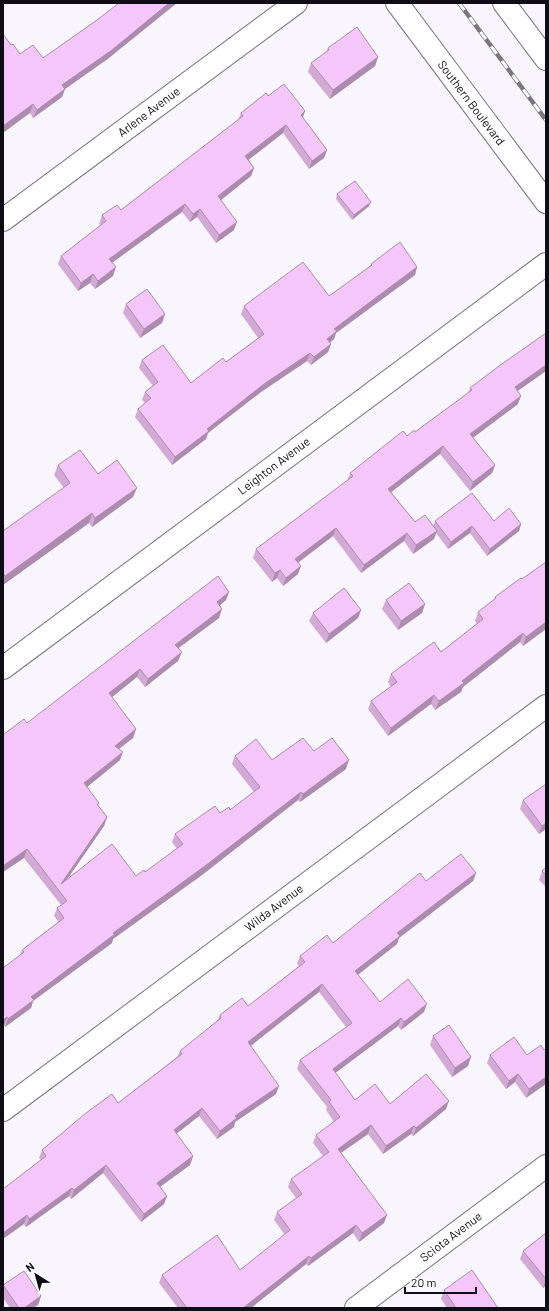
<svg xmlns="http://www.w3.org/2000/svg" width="549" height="1311" font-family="Barlow,sans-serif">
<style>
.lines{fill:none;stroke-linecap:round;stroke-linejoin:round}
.minor-casing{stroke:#787289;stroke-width:24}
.tertiary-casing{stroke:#787289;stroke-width:24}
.minor{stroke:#fff;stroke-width:22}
.tertiary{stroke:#fff;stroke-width:22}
.rail-casing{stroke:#79777e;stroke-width:4.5}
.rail{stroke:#fff;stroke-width:3;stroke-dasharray:9;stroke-linecap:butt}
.wall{fill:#d3aad6}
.shaded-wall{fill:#ac8bae}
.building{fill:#f5c6f9;stroke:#ac8bae}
.labels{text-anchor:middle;stroke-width:4;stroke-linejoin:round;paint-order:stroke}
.street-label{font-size:12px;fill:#0e0c14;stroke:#fff}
</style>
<rect width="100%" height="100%" fill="#f8f6fc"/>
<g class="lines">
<defs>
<path id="minor" d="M 504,3 L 546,59
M 3,220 L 296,3
M 3,668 L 546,264
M 3,1110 L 546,706
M 356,1308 L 546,1166"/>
<path id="tertiary" d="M 397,3 L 546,202"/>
</defs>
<use href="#minor" class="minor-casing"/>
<use href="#tertiary" class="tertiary-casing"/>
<use href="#minor" class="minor"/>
<use href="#tertiary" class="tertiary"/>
<defs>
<path id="rail" d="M 459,3 L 546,120"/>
</defs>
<use href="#rail" class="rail-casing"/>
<use href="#rail" class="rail"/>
</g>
<path class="wall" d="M 11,45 L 20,54 L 43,58 L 109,58 L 65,89 L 62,97 L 33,118 L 30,113 Z
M 328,48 L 378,57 L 375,66 L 330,99 L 308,72 L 311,63 L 326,52 Z
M 268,96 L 303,118 L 327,150 L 324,158 L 309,169 L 283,133 L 248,160 L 254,168 L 251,176 L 220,200 L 234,230 L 216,243 L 197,217 L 190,222 L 182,212 L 112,263 L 113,276 L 95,289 L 90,283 L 78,291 L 58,264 L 61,256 L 101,225 L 99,224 L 102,215 L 121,210 L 238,120 L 241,113 Z
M 337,194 L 369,206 L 352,220 L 336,199 Z
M 371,264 L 417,267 L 415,275 L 336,333 L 334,339 L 330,343 L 331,344 L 328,352 L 311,365 L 307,361 L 261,392 L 208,433 L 206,439 L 172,465 L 135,417 L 138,409 L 145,403 L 142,400 L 145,392 L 153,386 L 139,368 L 142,360 L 191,383 L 226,362 L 258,338 L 241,314 L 244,306 L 329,296 L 369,267 Z
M 126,304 L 165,314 L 162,323 L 140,338 L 123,313 Z
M 546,371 L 517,391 L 518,404 L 473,438 L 495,465 L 492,473 L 470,491 L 440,454 L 391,492 L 415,522 L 433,526 L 435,521 L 494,521 L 521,524 L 519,531 L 487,556 L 470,533 L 448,549 L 436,533 L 434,539 L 413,554 L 404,541 L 361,573 L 333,536 L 298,563 L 301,566 L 298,574 L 283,586 L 277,578 L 272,582 L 253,558 L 256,549 L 347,481 L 350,473 L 407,436 L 415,432 L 468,393 L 470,388 Z
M 58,465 L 98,474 L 133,497 L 92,527 L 89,523 L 3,585 L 3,531 L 64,488 L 54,475 Z
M 546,562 L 546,629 L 523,646 L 520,642 L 463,687 L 461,692 L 435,710 L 431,704 L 388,736 L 368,709 L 371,701 L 391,687 L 388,682 L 391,674 L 441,652 L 477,624 L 475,621 L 478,612 L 494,600 L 495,597 L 522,579 Z
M 229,592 L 226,600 L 219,606 L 219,618 L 178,648 L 178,661 L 145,687 L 137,677 L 112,697 L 136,729 L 133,738 L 119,749 L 120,760 L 87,787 L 98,806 L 107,817 L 104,826 L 67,879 L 136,876 L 145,872 L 177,849 L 172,842 L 175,834 L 220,813 L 230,810 L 254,792 L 232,764 L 235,756 L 272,760 L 314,751 L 346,769 L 300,802 L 298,800 L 202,875 L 113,939 L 112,943 L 33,1001 L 31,1008 L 5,1027 L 4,1025 L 20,955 L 22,950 L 59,922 L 54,916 L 57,908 L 61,905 L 24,858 L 3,872 L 3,735 L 27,723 Z
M 386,600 L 425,604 L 422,613 L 398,630 L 382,609 Z
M 361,610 L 358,618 L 326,643 L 309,621 L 313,613 Z
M 523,800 L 546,829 L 539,834 L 520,809 Z
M 546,867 L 546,887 L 539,880 L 542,871 Z
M 476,873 L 473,881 L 399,938 L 397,944 L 358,975 L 380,1002 L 424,1012 L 401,1030 L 398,1026 L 335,1073 L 355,1100 L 390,1104 L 446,1109 L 413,1136 L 411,1134 L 383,1154 L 368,1134 L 341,1153 L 384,1223 L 359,1242 L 353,1233 L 308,1266 L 306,1264 L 251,1308 L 178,1308 L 159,1283 L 162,1275 L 240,1270 L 285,1235 L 274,1220 L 277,1212 L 296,1198 L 288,1187 L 291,1179 L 323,1156 L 313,1143 L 316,1135 L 334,1122 L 326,1110 L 327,1107 L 297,1069 L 300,1060 L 346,1027 L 319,992 L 251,1046 L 276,1094 L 235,1122 L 234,1127 L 217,1139 L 199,1116 L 176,1134 L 193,1156 L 190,1165 L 160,1187 L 167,1196 L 164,1204 L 141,1222 L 103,1173 L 71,1199 L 69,1196 L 26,1227 L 24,1224 L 41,1160 L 39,1158 L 42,1150 L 118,1103 L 177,1057 L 180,1051 L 217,1021 L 220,1015 L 248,1006 L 299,966 L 297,964 L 300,956 L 333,943 L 426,881 Z
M 433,1036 L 468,1066 L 452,1077 L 430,1045 Z
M 544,1050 L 526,1098 L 515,1082 L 506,1089 L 487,1063 L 490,1055 L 527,1055 Z
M 546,1233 L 546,1285 L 543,1288 L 520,1259 L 523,1251 Z
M 3,1285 L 41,1296 L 38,1305 L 33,1308 L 10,1308 L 3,1298 Z
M 444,1290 L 498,1308 L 447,1308 L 441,1299 Z"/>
<path class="shaded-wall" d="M 169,3 L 177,3 L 109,58 L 65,89 L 62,97 L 33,118 L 37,110 L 62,85 Z
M 378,57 L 375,66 L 330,99 L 333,90 Z
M 33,104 L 30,113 L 3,133 L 3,126 Z
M 305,111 L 302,120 L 301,115 Z
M 286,125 L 283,133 L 242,165 L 245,156 Z
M 327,150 L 324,158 L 309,169 L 312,161 Z
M 254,168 L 251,176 L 215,205 L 218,196 Z
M 371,202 L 369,206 L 352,220 L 354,215 Z
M 185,204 L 182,212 L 106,267 L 109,259 Z
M 200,209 L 197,217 L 190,222 L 193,214 Z
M 237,222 L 234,230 L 216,243 L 219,235 Z
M 116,267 L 113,276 L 95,289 L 98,281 Z
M 417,267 L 415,275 L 336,333 L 334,339 L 324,347 L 327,339 L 334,329 Z
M 93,274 L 90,283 L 78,291 L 81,283 Z
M 165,314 L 162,323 L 140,338 L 144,329 Z
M 331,344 L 328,352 L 311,365 L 314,357 Z
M 310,353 L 307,361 L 261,392 L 208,433 L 206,439 L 172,465 L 175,457 L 207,429 L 264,384 Z
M 546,365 L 546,371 L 512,395 L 515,387 Z
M 521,396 L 518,404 L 467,442 L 470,434 Z
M 443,446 L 440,454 L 385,497 L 388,489 Z
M 495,465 L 492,473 L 470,491 L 473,482 Z
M 137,488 L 133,497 L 92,527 L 95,518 Z
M 92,513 L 89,523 L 3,585 L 3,582 L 5,576 Z
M 521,524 L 519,531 L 487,556 L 490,549 Z
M 472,526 L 470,533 L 448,549 L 451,542 Z
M 336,528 L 333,536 L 292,567 L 295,559 Z
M 437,531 L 434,539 L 413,554 L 416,545 Z
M 407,533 L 404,541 L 361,573 L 364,565 Z
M 301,566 L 298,574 L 283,586 L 286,578 Z
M 280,570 L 277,578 L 272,582 L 275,573 Z
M 229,592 L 226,600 L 214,610 L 217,602 Z
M 425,604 L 422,613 L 398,630 L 401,621 Z
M 222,609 L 219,618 L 172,653 L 175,645 Z
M 361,610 L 358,618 L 326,643 L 329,634 Z
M 546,622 L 546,629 L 523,646 L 526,637 Z
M 523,633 L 520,642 L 463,687 L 461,692 L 435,710 L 439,701 L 462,681 Z
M 182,652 L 178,661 L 145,687 L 148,679 Z
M 140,669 L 137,677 L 106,702 L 109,693 Z
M 434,695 L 431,704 L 388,736 L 391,728 Z
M 136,729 L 133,738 L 112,754 L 115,746 Z
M 123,752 L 120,760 L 81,792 L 84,783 Z
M 349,760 L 346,769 L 300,802 L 303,794 Z
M 301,792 L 298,800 L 202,875 L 113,939 L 112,943 L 33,1001 L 31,1008 L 5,1027 L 8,1019 L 31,997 L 113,933 Z
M 107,817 L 104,826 L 59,891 L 61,884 Z
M 546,823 L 546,829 L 539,834 L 542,826 Z
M 27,849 L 24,858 L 3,872 L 3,866 Z
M 476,873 L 473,881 L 399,938 L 397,944 L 352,979 L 355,971 L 397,933 Z
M 322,984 L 319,992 L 245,1050 L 248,1042 Z
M 427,1004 L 424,1012 L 401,1030 L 404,1022 Z
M 7,1017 L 4,1025 L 3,1026 L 3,1020 Z
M 401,1018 L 398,1026 L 330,1077 L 333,1069 Z
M 471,1057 L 468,1066 L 452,1077 L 455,1068 Z
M 518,1074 L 515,1082 L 506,1089 L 509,1081 Z
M 546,1077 L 546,1084 L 526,1098 L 529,1089 Z
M 279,1086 L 276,1094 L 235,1122 L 234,1127 L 217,1139 L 220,1131 L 235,1116 Z
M 449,1101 L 446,1109 L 413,1136 L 416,1128 Z
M 202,1108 L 199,1116 L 171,1138 L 174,1130 Z
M 371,1125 L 368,1134 L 335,1157 L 338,1149 Z
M 414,1126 L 411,1134 L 383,1154 L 386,1146 Z
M 193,1156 L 190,1165 L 154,1191 L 157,1183 Z
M 106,1165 L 103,1173 L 71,1199 L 74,1190 Z
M 72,1188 L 69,1196 L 26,1227 L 29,1219 Z
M 167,1196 L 164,1204 L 141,1222 L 144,1214 Z
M 27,1215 L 24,1224 L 3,1239 L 3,1233 Z
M 387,1215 L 384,1223 L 359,1242 L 362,1233 Z
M 356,1225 L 353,1233 L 308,1266 L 311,1258 Z
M 309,1256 L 306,1264 L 251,1308 L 243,1308 Z
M 546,1279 L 546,1285 L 543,1288 Z
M 41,1296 L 38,1305 L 33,1308 L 24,1308 Z"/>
<path class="building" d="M 119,3 L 169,3 L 112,50 L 62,85 L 65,89 L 37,110 L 33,104 L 3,126 L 3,34 L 11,45 L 13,44 L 20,54 L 33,45 L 43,58 L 97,20 Z
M 357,27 L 378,57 L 333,90 L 311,63 L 329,50 L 328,48 Z
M 284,84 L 305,111 L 301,115 L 327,150 L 312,161 L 286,125 L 245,156 L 254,168 L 218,196 L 237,222 L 219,235 L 200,209 L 193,214 L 185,204 L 109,259 L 116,267 L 98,281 L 93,274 L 81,283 L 61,256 L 106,221 L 102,215 L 117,205 L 121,210 L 243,116 L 241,113 L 266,93 L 268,96 Z
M 355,181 L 371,202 L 354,215 L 337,194 Z
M 400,242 L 417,267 L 334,329 L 337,331 L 327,339 L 331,344 L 314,357 L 310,353 L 264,384 L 207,429 L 209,431 L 175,457 L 138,409 L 151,398 L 145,392 L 158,382 L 142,360 L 163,345 L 191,383 L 223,358 L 226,362 L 264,334 L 244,306 L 303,262 L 329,296 L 372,265 L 371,264 Z
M 147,289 L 165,314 L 144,329 L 126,304 Z
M 546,333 L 546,365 L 515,387 L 521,396 L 470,434 L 495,465 L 473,482 L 443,446 L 388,489 L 415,522 L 425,515 L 437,531 L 416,545 L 407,533 L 364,565 L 336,528 L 295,559 L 301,566 L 286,578 L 280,570 L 275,573 L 256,549 L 353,476 L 350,473 L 403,431 L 407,436 L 414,430 L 415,432 L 472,390 L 470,388 L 499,366 Z
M 80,450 L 98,474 L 117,460 L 137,488 L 95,518 L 92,513 L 5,576 L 3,573 L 3,531 L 70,483 L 58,465 Z
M 472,493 L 494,521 L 509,508 L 521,524 L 490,549 L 472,526 L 451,542 L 435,521 Z
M 546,562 L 546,609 L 545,610 L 546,611 L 546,622 L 526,637 L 523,633 L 462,681 L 464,683 L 439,701 L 434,695 L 391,728 L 371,701 L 397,682 L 391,674 L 434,642 L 441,652 L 483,619 L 478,612 L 496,598 L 495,597 L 521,578 L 522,579 Z
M 218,576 L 229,592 L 217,602 L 222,609 L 175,645 L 182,652 L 148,679 L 140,669 L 109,693 L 136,729 L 115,746 L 123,752 L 84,783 L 99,803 L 97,804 L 107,817 L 61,884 L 112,844 L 136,876 L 144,870 L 145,872 L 183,844 L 175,834 L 215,806 L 220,813 L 229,807 L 230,810 L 260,787 L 235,756 L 256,739 L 272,760 L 303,738 L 314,751 L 332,738 L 349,760 L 303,794 L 301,792 L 205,866 L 113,933 L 115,934 L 31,997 L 34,1000 L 8,1019 L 7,1017 L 3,1020 L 3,968 L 24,952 L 22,950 L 64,918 L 57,908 L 67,901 L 27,849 L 3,866 L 3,735 L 24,719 L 27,723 Z
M 409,583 L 425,604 L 401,621 L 386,600 Z
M 344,588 L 361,610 L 329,634 L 313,613 Z
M 546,784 L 546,823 L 542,826 L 523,800 Z
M 461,854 L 476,873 L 397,933 L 400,936 L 355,971 L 380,1002 L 408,979 L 427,1004 L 404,1022 L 401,1018 L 333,1069 L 355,1100 L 375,1084 L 390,1104 L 426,1074 L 449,1101 L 416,1128 L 414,1126 L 386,1146 L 371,1125 L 338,1149 L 387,1215 L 362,1233 L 356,1225 L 311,1258 L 309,1256 L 243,1308 L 187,1308 L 162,1275 L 217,1235 L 240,1270 L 290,1230 L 277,1212 L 302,1194 L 291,1179 L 329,1152 L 316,1135 L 340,1117 L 329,1102 L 331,1100 L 300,1060 L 352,1023 L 322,984 L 248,1042 L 279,1086 L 235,1116 L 237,1118 L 220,1131 L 202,1108 L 174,1130 L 193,1156 L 157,1183 L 167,1196 L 144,1214 L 106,1165 L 74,1190 L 72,1188 L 29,1219 L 27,1215 L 3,1233 L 3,1189 L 46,1156 L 42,1150 L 86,1113 L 112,1094 L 118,1103 L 182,1054 L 180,1051 L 221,1018 L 220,1015 L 242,998 L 248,1006 L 305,962 L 300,956 L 327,935 L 333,943 L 420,873 L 426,881 Z
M 546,867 L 546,875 L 542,871 Z
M 449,1025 L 471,1057 L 455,1068 L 433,1036 Z
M 514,1037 L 527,1055 L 541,1045 L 544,1050 L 546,1048 L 546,1077 L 529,1089 L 518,1074 L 509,1081 L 490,1055 Z
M 546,1233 L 546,1279 L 523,1251 Z
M 472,1270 L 498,1308 L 456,1308 L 444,1290 Z
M 24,1271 L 41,1296 L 24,1308 L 19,1308 L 3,1285 Z"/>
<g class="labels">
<g class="street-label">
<text transform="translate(471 103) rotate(53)" y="4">Southern Boulevard</text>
<text transform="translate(149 112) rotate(-37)" y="4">Arlene Avenue</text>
<text transform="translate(274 466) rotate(-37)" y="4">Leighton Avenue</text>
<text transform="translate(274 908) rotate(-37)" y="4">Wilda Avenue</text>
<text transform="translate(451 1237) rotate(-37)" y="4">Sciota Avenue</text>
</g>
</g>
<rect width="549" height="1311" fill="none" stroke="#0e0c14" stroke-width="8"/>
<g transform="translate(36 1275) rotate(323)" stroke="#ffffff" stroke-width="3" paint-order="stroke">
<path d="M0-3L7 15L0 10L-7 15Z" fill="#0e0c14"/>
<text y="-6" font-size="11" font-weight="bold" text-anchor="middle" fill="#0e0c14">N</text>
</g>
<path d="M405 1287v6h71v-6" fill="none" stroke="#0e0c14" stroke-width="2"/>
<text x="411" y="1287" font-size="12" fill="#0e0c14" stroke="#ffffff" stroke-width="3" paint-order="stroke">20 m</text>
</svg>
